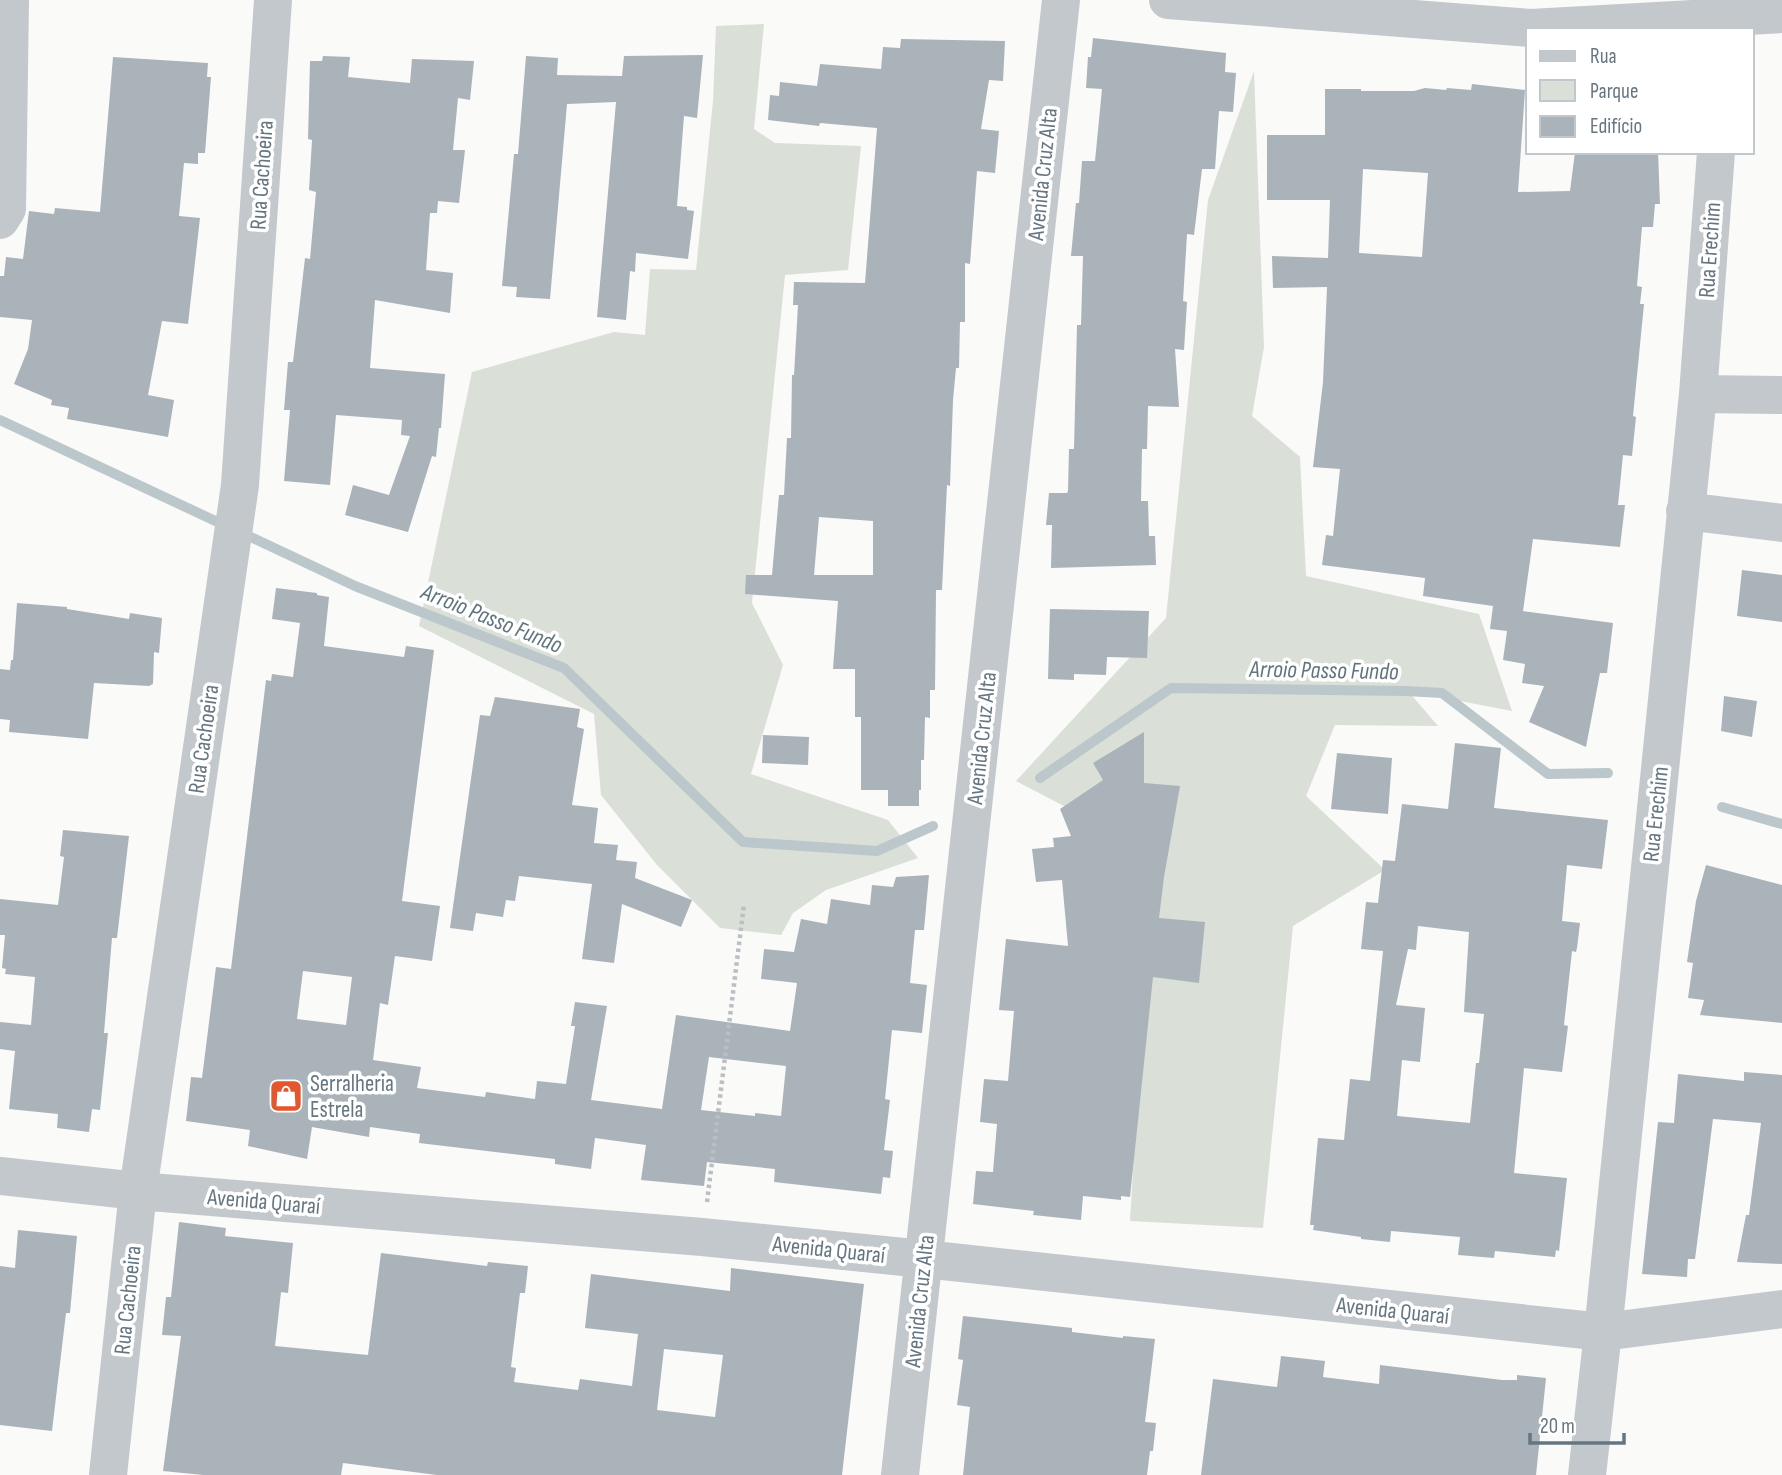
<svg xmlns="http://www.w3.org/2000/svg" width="1782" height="1475" font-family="'Sofia Sans Condensed',sans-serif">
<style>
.green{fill:#dadfd7}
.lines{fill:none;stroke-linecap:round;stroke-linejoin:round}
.stream{stroke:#bbc7cb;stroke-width:10}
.building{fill:#aab3b9;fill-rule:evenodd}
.path{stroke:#bbbfc2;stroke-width:4.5;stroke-dasharray:3.5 3.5;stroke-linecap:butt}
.minor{stroke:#c3c8cc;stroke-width:38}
.labels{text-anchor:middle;stroke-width:7;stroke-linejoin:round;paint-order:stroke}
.street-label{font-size:23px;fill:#657683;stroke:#fff}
.poi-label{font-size:23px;fill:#657683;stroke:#fff;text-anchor:start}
.water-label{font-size:24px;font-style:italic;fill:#60757c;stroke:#fff}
</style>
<rect width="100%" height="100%" fill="#fafaf8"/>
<path class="green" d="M 764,24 L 754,129 L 775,143 L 861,146 L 848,270 L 785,275 L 752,603 L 783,665 L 751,774 L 888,820 L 918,858 L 826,890 L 793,913 L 781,935 L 720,928 L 657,865 L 601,795 L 594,714 L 419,626 L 472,372 L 614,332 L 645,335 L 650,269 L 696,270 L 713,101 L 716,26 Z
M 1254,71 L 1264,347 L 1252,416 L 1300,457 L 1306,576 L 1479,614 L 1512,711 L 1408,691 L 1438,726 L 1335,725 L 1306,796 L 1385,870 L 1293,926 L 1263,1228 L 1130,1221 L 1152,852 L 1016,781 L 1166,618 L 1208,200 Z"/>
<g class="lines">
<path class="stream" d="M 0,420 L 226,526
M 240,532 L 355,586 L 564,668 L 743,842 L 877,851 L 933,826
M 1040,778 L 1171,688 L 1406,691 L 1442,693 L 1548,774 L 1608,773
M 1722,807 L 1782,824"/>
</g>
<path class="building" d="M 1093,38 L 1226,53 L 1225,72 L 1236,73 L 1233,112 L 1219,111 L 1215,169 L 1202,169 L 1194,235 L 1187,234 L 1183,301 L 1187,302 L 1184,350 L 1175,349 L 1179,407 L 1148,406 L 1147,449 L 1142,449 L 1141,501 L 1148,501 L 1149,536 L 1155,536 L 1156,565 L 1051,568 L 1052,525 L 1046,525 L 1049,493 L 1067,493 L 1068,491 L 1069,449 L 1074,449 L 1077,325 L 1081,325 L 1083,256 L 1071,256 L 1076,203 L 1079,203 L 1082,161 L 1095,161 L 1102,89 L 1086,88 L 1088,57 L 1091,57 Z
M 901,39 L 1005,41 L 1003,81 L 989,80 L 981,129 L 999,131 L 995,173 L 977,171 L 970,264 L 965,263 L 965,322 L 960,322 L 959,368 L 956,368 L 953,400 L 950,486 L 947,485 L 942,590 L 936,590 L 935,690 L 930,690 L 930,718 L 925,717 L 924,760 L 921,760 L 921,790 L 919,790 L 919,806 L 888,806 L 888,790 L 861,790 L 861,717 L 855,717 L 855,669 L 833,669 L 838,601 L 745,594 L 746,575 L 772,575 L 779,495 L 784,495 L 787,438 L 791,438 L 792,375 L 794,375 L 798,305 L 793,305 L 794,282 L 865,283 L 877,128 L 820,123 L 819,126 L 768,120 L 770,95 L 779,96 L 780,82 L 817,86 L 820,64 L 881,69 L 883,47 L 900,48 ZM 819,517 L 873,521 L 873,575 L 814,575 Z
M 703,55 L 697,118 L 684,116 L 677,206 L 687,207 L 687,210 L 694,211 L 688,259 L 636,253 L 635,272 L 630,271 L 626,320 L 597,317 L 616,102 L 567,104 L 550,299 L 516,297 L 517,287 L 502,286 L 514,154 L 518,154 L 526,56 L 558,58 L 557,75 L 622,76 L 624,56 Z
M 323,56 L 350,57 L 348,77 L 410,83 L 412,59 L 474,61 L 470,100 L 458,98 L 453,150 L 465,150 L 459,203 L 438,201 L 437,213 L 430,213 L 426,270 L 453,273 L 450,313 L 375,300 L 370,368 L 445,374 L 441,428 L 439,428 L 436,457 L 432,456 L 408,532 L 345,515 L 353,485 L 389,495 L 410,436 L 401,435 L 402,420 L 336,415 L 330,485 L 284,481 L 290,410 L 284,410 L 288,362 L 293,362 L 305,258 L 310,259 L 316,192 L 309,190 L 312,140 L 308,139 L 310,61 L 322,61 Z
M 113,57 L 208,63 L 207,77 L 211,77 L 205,153 L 198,153 L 198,164 L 184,163 L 179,216 L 200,218 L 188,324 L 162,321 L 148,395 L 174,400 L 168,437 L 67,419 L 69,408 L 51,405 L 52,400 L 14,384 L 28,349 L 32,320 L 0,317 L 0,276 L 4,276 L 6,257 L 23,259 L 29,211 L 54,214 L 55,208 L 100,212 Z
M 1472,84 L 1525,90 L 1518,192 L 1570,191 L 1575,152 L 1658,152 L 1660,204 L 1655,204 L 1653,227 L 1642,227 L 1637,286 L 1642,287 L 1640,304 L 1644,304 L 1633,416 L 1636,417 L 1632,456 L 1623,455 L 1618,505 L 1625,505 L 1620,547 L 1533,539 L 1523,611 L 1613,623 L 1607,673 L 1600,673 L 1586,747 L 1529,722 L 1544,686 L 1522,683 L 1525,664 L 1503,660 L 1507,631 L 1490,629 L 1493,606 L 1423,596 L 1425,578 L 1322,565 L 1326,535 L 1333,536 L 1340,469 L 1313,467 L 1323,382 L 1327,287 L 1273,288 L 1272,256 L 1328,258 L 1330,200 L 1267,200 L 1267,135 L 1325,135 L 1325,89 L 1361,89 L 1361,91 L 1414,91 L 1425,88 L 1446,90 L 1447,88 L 1471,90 ZM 1363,169 L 1428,173 L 1422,257 L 1359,253 Z
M 1742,570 L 1782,575 L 1782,622 L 1737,616 Z
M 276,588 L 317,593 L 317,595 L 329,597 L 324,646 L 404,657 L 406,646 L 434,650 L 402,901 L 440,906 L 432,961 L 395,956 L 388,1005 L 380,1003 L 373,1060 L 421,1067 L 417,1088 L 485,1097 L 486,1092 L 535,1099 L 537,1081 L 566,1084 L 575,1026 L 571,1026 L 575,1002 L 607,1006 L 591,1100 L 662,1109 L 676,1015 L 790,1031 L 797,983 L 761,979 L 764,949 L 794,952 L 801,919 L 827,924 L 831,899 L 870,905 L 872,885 L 893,887 L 896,877 L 929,875 L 924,930 L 915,930 L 910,983 L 927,985 L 922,1033 L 892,1030 L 885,1099 L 890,1100 L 884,1150 L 893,1151 L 890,1178 L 883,1177 L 881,1194 L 774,1182 L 775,1169 L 707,1162 L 704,1186 L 641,1180 L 646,1145 L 595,1138 L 591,1169 L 555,1164 L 555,1159 L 419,1143 L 420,1134 L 370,1127 L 369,1137 L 312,1127 L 307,1159 L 248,1146 L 250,1130 L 186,1121 L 191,1077 L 202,1078 L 216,967 L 231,969 L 266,680 L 271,681 L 272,674 L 293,677 L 300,623 L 272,619 ZM 303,971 L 352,977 L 346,1025 L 297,1019 ZM 709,1057 L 786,1066 L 781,1116 L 755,1113 L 755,1116 L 701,1110 Z
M 17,603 L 67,607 L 67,609 L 129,619 L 130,613 L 162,618 L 159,653 L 154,652 L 153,684 L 149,686 L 94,683 L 88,739 L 9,732 L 10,720 L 0,719 L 0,669 L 10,670 L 11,660 L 13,660 Z
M 1050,609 L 1149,611 L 1147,658 L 1107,657 L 1106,675 L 1074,674 L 1074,680 L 1048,679 Z
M 1724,696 L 1757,701 L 1752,737 L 1721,731 Z
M 495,697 L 580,709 L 577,727 L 584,729 L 572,805 L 598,808 L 594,843 L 618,845 L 616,860 L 637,862 L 635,878 L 692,900 L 681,927 L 622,904 L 614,963 L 582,959 L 592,884 L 519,876 L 515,901 L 506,900 L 503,917 L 476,913 L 473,931 L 450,928 L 480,715 L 490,716 Z
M 1144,732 L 1144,783 L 1180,786 L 1164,877 L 1159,918 L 1205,922 L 1199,983 L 1153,977 L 1130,1197 L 1121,1196 L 1121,1200 L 1083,1196 L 1081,1220 L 1033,1215 L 1034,1211 L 973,1204 L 976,1171 L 993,1172 L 997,1124 L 980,1122 L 984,1079 L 1008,1081 L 1014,1011 L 999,1010 L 1006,939 L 1068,946 L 1062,880 L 1036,882 L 1032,849 L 1054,847 L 1053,838 L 1071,836 L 1060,809 L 1103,780 L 1093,763 Z
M 763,735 L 809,737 L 808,765 L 762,763 Z
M 1455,743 L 1501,748 L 1494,808 L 1608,820 L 1602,869 L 1567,865 L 1562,921 L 1580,923 L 1577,948 L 1576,952 L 1572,951 L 1564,1025 L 1568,1026 L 1562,1072 L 1524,1068 L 1514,1173 L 1567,1178 L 1559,1251 L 1556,1250 L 1555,1257 L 1495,1251 L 1494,1258 L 1458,1255 L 1460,1237 L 1391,1231 L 1390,1242 L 1361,1239 L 1361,1237 L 1313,1230 L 1314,1225 L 1310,1225 L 1318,1138 L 1344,1140 L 1350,1079 L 1370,1081 L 1383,951 L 1361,949 L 1366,902 L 1378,903 L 1383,860 L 1395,861 L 1402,804 L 1448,809 ZM 1418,926 L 1469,932 L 1464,1012 L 1484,1014 L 1479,1063 L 1476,1063 L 1470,1123 L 1397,1116 L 1402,1060 L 1420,1062 L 1425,1008 L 1396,1005 L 1408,949 L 1416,950 Z
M 1337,753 L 1392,758 L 1388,814 L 1331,809 Z
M 63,830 L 129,836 L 117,938 L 112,938 L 104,1033 L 108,1033 L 100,1110 L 92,1109 L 89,1132 L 57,1128 L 58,1114 L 9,1109 L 15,1051 L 0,1049 L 0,1022 L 31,1025 L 35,977 L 5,974 L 6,969 L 2,968 L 5,935 L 0,935 L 0,899 L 58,905 L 64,857 L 60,856 Z
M 1706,865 L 1782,885 L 1782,1023 L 1700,1015 L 1704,1000 L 1688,998 L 1693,963 L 1687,962 L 1696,901 Z
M 1744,1072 L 1782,1075 L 1782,1264 L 1737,1262 L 1746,1215 L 1749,1215 L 1761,1123 L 1713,1119 L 1695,1259 L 1688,1259 L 1687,1277 L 1642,1274 L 1658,1122 L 1674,1123 L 1678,1074 L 1744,1081 Z
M 179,1222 L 226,1228 L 225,1236 L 293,1243 L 288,1293 L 281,1292 L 275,1346 L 368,1355 L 381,1253 L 487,1266 L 488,1262 L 528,1266 L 525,1293 L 520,1293 L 511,1367 L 516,1368 L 514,1382 L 578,1390 L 580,1379 L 632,1386 L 638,1334 L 585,1328 L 591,1274 L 730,1291 L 731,1268 L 864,1284 L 842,1475 L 437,1475 L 343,1463 L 341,1475 L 203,1475 L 163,1471 L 181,1336 L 162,1335 L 166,1297 L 171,1297 ZM 664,1349 L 723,1355 L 715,1417 L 657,1410 Z
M 18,1230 L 77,1236 L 70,1313 L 66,1313 L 52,1431 L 0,1425 L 0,1266 L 15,1268 Z
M 963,1316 L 1072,1328 L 1072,1332 L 1123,1338 L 1123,1336 L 1155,1339 L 1145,1422 L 1156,1423 L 1153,1451 L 1150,1451 L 1147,1475 L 963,1475 L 970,1407 L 957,1405 L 963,1360 L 958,1359 Z
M 1281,1356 L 1325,1361 L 1323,1377 L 1379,1384 L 1380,1365 L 1502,1380 L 1517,1380 L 1517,1375 L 1546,1378 L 1536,1475 L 1201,1475 L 1213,1379 L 1277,1387 Z"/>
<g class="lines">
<path class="path" d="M 707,1202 L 744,904"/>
<path class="minor" d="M 1168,0 L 1531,28 L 1782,14
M 0,220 L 7,209 L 10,0
M 1698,394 L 1782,395
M 1685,511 L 1782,523
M 0,1176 L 138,1191 L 702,1237 L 924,1259 L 1603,1332 L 1782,1309
M 108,1475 L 138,1191 L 240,485 L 273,0
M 900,1475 L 1061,0
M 1587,1475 L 1603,1332 L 1698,394 L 1716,152"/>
</g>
<defs>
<symbol id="shop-square" viewBox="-11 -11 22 22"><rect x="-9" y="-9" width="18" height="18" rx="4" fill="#e4572e" stroke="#fff"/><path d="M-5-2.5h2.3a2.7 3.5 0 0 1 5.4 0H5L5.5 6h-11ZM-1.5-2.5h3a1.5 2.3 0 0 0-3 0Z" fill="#fff"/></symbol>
</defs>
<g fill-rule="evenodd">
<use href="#shop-square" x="267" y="1077" width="38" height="38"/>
</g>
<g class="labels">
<g class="street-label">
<text transform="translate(1042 174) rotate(-84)" y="8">Avenida Cruz Alta</text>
<text transform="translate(261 175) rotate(-86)" y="8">Rua Cachoeira</text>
<text transform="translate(1709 250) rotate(-86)" y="8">Rua Erechim</text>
<text transform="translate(981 738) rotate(-84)" y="8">Avenida Cruz Alta</text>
<text transform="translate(203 739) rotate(-82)" y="8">Rua Cachoeira</text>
<text transform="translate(1655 814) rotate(-84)" y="8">Rua Erechim</text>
<text transform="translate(264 1201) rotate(5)" y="8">Avenida Quaraí</text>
<text transform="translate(829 1249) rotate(6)" y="8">Avenida Quaraí</text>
<text transform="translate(127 1300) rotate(-84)" y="8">Rua Cachoeira</text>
<text transform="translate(919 1301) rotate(-84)" y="8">Avenida Cruz Alta</text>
<text transform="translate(1393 1310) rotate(6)" y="8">Avenida Quaraí</text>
</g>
<g class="poi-label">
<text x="310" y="1091">Serralheria<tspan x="310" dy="26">Estrela</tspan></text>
</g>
<g class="water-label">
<text transform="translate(492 618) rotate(22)" y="8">Arroio Passo Fundo</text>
<text transform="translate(1324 670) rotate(1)" y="8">Arroio Passo Fundo</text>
</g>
</g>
<rect x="1526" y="28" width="228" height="126" fill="#ffffff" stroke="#c1c8cd" stroke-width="2"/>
<rect x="1540" y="51" width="35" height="10" fill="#c3c8cc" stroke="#c1c8cd" stroke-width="2"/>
<text x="1590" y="63" font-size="21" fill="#657683">Rua</text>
<rect x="1540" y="80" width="35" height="21" fill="#dadfd7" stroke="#c1c8cd" stroke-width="2"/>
<text x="1590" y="98" font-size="21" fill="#657683">Parque</text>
<rect x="1540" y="116" width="35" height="21" fill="#aab3b9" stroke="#c1c8cd" stroke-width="2"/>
<text x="1590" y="133" font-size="21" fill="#657683">Edifício</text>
<path d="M1530 1433v10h94v-10" fill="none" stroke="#657683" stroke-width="3.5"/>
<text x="1540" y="1433" font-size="21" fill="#657683" stroke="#ffffff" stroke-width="5" paint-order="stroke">20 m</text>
</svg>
